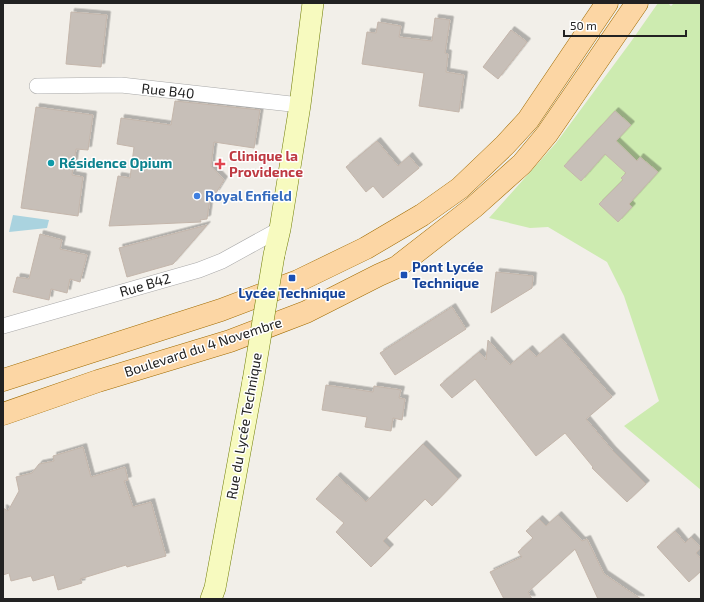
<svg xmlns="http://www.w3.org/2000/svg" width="704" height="602" font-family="'Exo 2',sans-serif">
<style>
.grass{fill:#cdebb0}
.water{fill:#aad3df}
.building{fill:#c7bfb8;stroke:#c4b6ab;filter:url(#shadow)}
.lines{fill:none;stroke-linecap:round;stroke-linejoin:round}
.street-casing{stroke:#a9a9a9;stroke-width:16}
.secondary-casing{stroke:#707d05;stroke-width:22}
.primary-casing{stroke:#a06b00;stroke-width:23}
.street{stroke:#fff;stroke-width:15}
.secondary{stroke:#f7fabf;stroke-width:21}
.primary{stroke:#fcd6a4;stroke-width:22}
.secondary-bridge-casing{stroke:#707d05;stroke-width:22;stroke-linecap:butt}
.secondary-bridge{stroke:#f7fabf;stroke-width:21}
.culture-dot{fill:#0f9aa8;stroke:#fff;stroke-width:1.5}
.health-dot{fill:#e0444e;stroke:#fff;stroke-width:1.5}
.shop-dot{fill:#3f7fe0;stroke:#fff;stroke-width:1.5}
.transit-dot{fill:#1a4fb4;stroke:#fff;stroke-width:1.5}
.labels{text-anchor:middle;stroke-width:3;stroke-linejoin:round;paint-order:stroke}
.street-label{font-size:14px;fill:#222;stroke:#fff}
.health-label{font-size:14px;font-weight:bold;fill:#be3a42;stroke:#fff;text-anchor:start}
.culture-label{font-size:14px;font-weight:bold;fill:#0d838f;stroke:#fff;text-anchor:start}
.shop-label{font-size:14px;font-weight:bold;fill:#366cbe;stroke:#fff;text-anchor:start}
.transit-label{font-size:14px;font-weight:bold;fill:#164399;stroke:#fff;text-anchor:start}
</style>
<defs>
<filter id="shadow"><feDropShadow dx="3.5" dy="-3.5" stdDeviation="0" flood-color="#0004"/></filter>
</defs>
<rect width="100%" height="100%" fill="#f2efe9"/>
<path class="grass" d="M 658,3 L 668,3 L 671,6 L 674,3 L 701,3 L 701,490 L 624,426 L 659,401 L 624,296 L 607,262 L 548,227 L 530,228 L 489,218 L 556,143 L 630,43 Z"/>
<path class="water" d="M 13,215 L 49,220 L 47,228 L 9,232 Z"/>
<path class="building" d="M 71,12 L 107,15 L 101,67 L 66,64 Z
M 435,18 L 450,20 L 445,53 L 448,54 L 446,72 L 464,75 L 459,112 L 419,106 L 424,73 L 362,64 L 367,32 L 376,33 L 378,22 L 401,26 L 399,37 L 432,41 Z
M 511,30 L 527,42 L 498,79 L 483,67 Z
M 175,101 L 260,110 L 254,148 L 214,142 L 211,166 L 224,180 L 216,193 L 211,192 L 207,219 L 200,220 L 201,222 L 109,226 L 118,176 L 130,178 L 134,147 L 117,144 L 121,118 L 171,125 Z
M 36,107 L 93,115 L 88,150 L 76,149 L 72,175 L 83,177 L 78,216 L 21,208 Z
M 615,111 L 631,125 L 616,141 L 637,161 L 640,157 L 658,172 L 629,204 L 632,207 L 618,222 L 599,204 L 623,180 L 621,178 L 626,173 L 605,154 L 581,181 L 564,166 Z
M 377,141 L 398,166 L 409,156 L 419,168 L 383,198 L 373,186 L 366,192 L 346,167 Z
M 207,225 L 173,264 L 127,277 L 119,248 Z
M 40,234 L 62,240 L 60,249 L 87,255 L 80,282 L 70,279 L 67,293 L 51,289 L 49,300 L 13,292 L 17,277 L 29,279 Z
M 496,272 L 533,276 L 532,288 L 491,313 Z
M 452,307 L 466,329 L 395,375 L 380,353 Z
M 560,337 L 612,397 L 586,419 L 612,450 L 646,484 L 627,502 L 592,468 L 593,467 L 565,433 L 536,456 L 475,379 L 452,398 L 440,385 L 479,352 L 486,360 L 488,340 L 510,365 L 529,349 L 536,357 Z
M 326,385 L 373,392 L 374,386 L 401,390 L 399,398 L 405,399 L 402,420 L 393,418 L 391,431 L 365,427 L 367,417 L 322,410 Z
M 423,444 L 458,479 L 432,506 L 425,499 L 383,541 L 390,548 L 371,567 L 336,532 L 344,523 L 316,499 L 337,476 L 366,502 Z
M 83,447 L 91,477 L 125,467 L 128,480 L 124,481 L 133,507 L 151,502 L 166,556 L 127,567 L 126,565 L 80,579 L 82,583 L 58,590 L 54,575 L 33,581 L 31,576 L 11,581 L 9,573 L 3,575 L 3,508 L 8,511 L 19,491 L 16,477 L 32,473 L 39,464 L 54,461 L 53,456 Z
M 558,515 L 582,541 L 587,539 L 604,574 L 641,599 L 598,599 L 575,549 L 528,592 L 532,599 L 504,599 L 490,572 L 522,557 L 518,552 L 533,538 L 526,531 L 539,519 L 546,526 Z
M 675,531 L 685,543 L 691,537 L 701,548 L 696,553 L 701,559 L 701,571 L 689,582 L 657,547 Z"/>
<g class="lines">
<defs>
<path id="street" d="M 37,86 L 121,85 L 300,105
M 3,326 L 199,270 L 222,261 L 280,229"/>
<path id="secondary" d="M 274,255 L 280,229 L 300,105 L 313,3
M 211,599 L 215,588 L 253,381"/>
<path id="primary" d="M 3,380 L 221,310 L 298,281 L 366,248 L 422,215 L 460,188 L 505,145 L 528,120 L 607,3
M 3,414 L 98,381 L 230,341 L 306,312 L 379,275 L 397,267 L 474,207 L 522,164 L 547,134 L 637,3"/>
</defs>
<use href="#street" class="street-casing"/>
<use href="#secondary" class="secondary-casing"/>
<use href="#primary" class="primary-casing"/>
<use href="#street" class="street"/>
<use href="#secondary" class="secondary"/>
<use href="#primary" class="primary"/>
<defs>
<path id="secondary-bridge" d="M 253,381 L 274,255"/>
</defs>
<use href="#secondary-bridge" class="secondary-bridge-casing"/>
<use href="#secondary-bridge" class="secondary-bridge"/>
</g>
<circle class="culture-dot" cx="51" cy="163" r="4"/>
<path class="health-dot" d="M218 158h4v4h4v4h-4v4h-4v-4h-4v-4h4z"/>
<circle class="shop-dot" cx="197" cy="196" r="4"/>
<g class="transit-dot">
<rect x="400" y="271" width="8" height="8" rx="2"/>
<rect x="288" y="274" width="8" height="8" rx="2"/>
</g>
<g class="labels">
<g class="street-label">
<text transform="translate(168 91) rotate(6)" y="5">Rue B40</text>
<text transform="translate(145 285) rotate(-16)" y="5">Rue B42</text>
<text transform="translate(203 347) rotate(-18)" y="5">Boulevard du 4 Novembre</text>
<text transform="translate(244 426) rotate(-80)" y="5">Rue du Lycée Technique</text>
</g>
<g class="health-label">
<text x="229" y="161">Clinique la<tspan x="229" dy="16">Providence</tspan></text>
</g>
<g class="culture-label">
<text x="59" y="168">Résidence Opium</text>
</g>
<g class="shop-label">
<text x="205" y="201">Royal Enfield</text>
</g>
<g class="transit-label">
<text x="412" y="272">Pont Lycée<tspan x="412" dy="16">Technique</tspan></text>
<text x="292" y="298" text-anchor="middle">Lycée Technique</text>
</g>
</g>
<rect width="704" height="602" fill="none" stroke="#222222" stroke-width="8"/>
<path d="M564 30v6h122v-6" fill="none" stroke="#222222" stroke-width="2"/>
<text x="570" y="30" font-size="12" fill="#222222" stroke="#ffffff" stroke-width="3" paint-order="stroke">50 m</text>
</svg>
